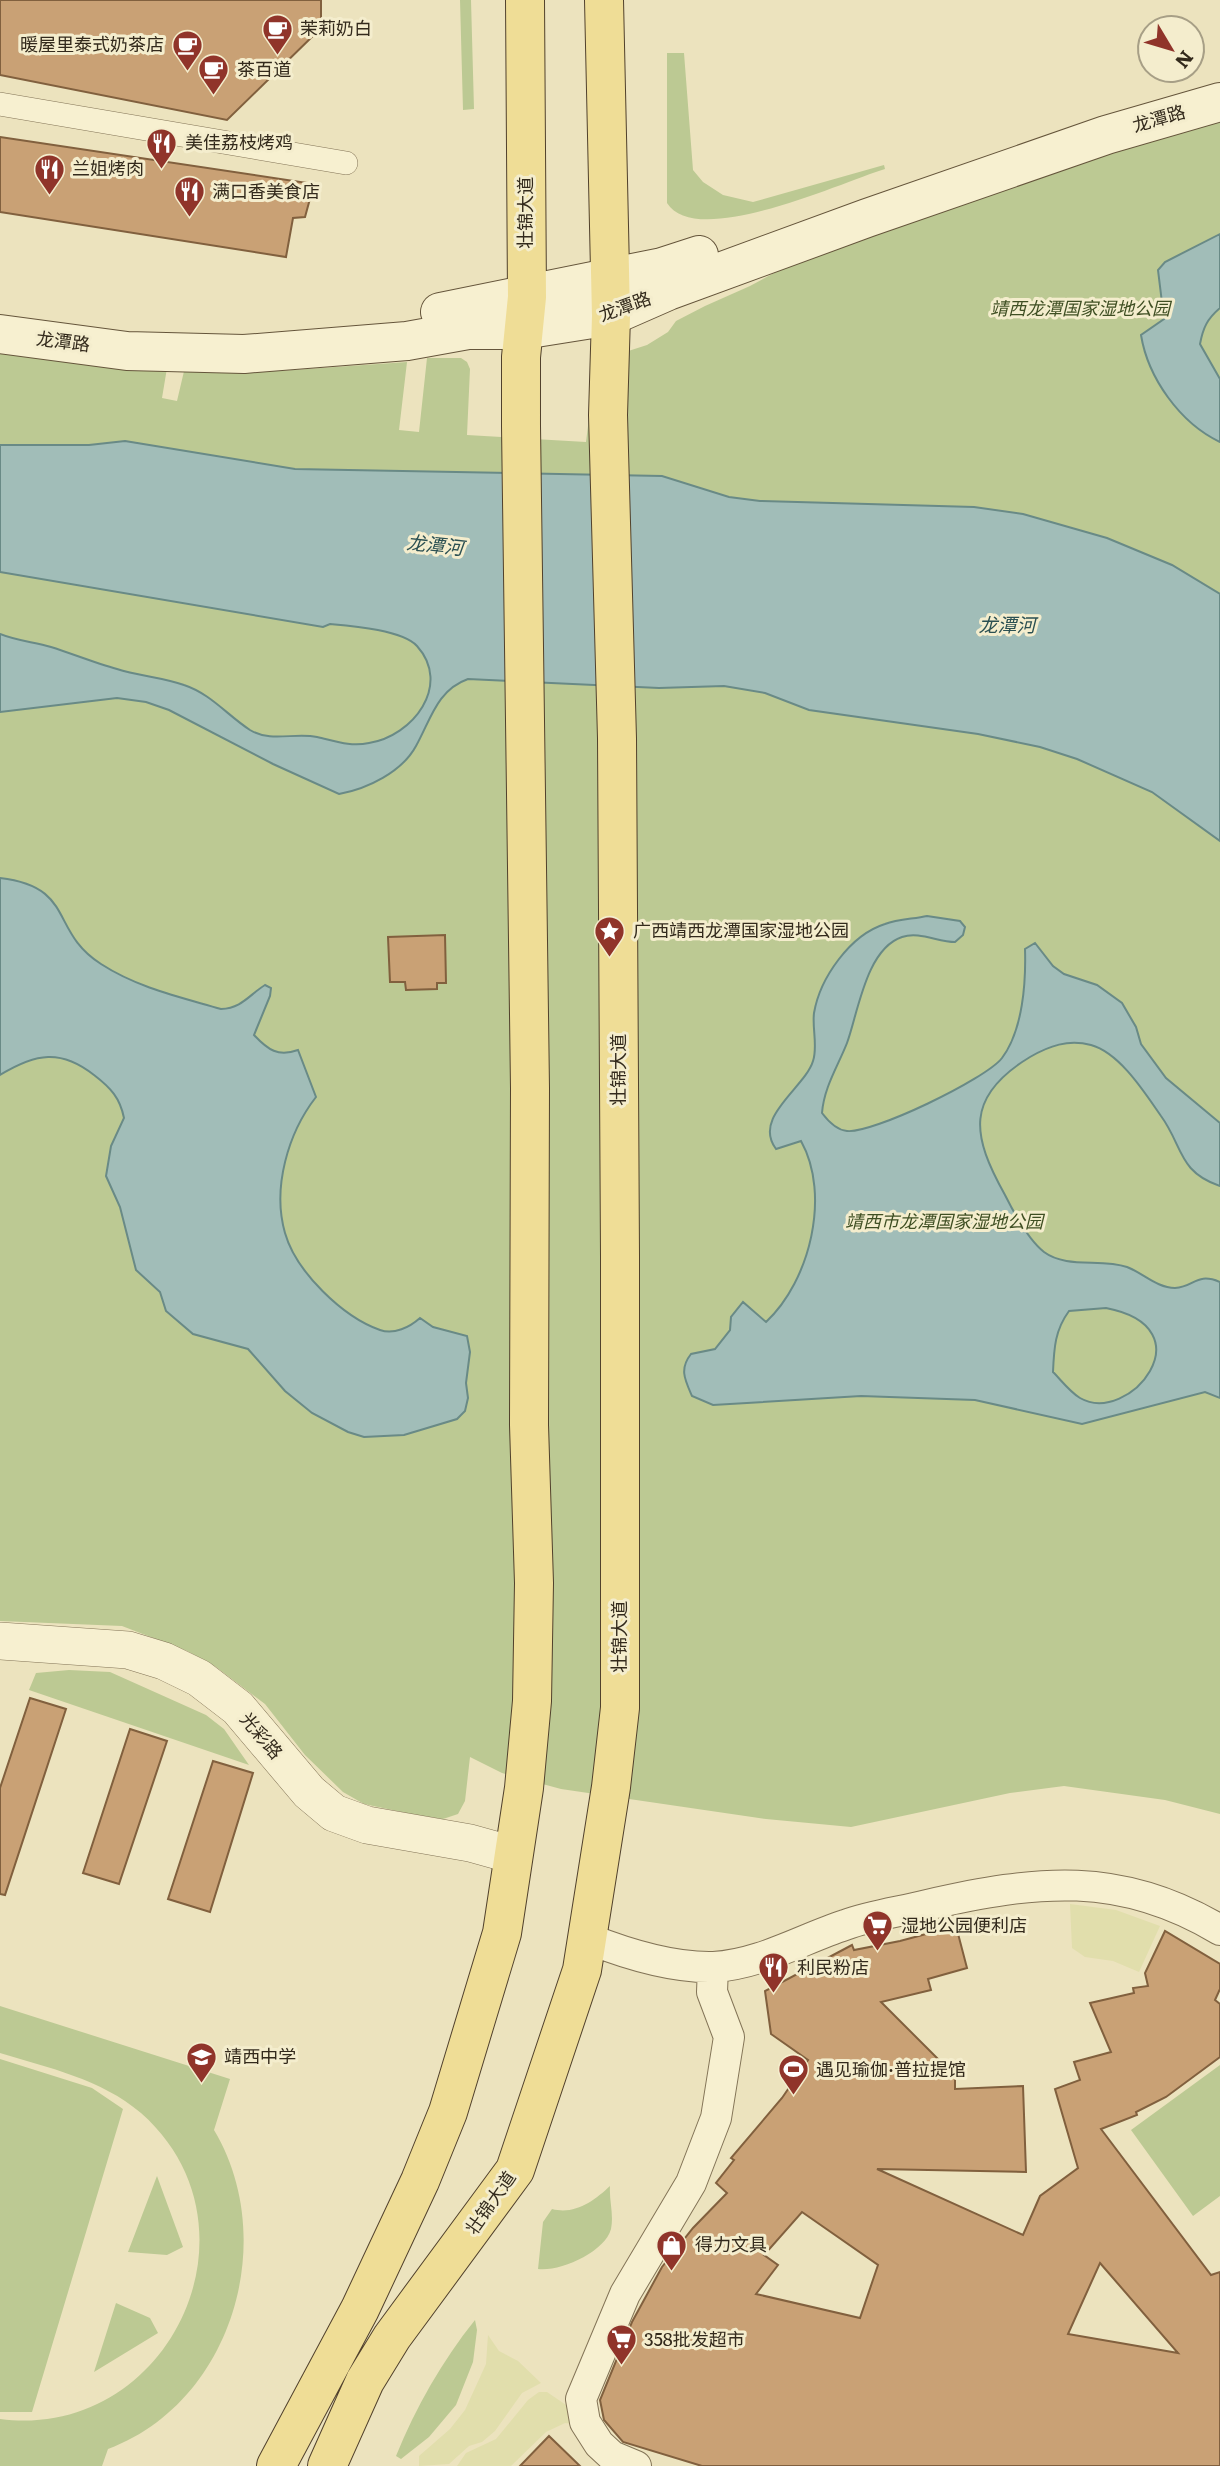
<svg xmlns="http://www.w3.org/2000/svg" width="1220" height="2466" font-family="Literata,'Noto Sans SC',serif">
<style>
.farmland{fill:#e1deac}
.green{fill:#bcc993}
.water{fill:#a1bdb8;stroke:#698a86;stroke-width:2;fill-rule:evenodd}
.building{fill:#c9a175;stroke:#81603e;stroke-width:2;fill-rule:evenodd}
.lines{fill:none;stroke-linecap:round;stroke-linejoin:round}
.pedestrian-casing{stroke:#837457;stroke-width:24}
.minor-casing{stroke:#837457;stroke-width:32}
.tertiary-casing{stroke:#837457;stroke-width:38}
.secondary-casing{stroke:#65553b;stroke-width:40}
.primary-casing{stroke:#51412c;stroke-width:40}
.pedestrian{stroke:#f7f0d0;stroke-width:23}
.minor{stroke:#f7f0d0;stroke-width:30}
.tertiary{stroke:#f7f0d0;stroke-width:37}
.secondary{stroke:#f7f0d0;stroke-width:38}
.primary{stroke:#efdd96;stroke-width:38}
.labels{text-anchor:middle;stroke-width:6;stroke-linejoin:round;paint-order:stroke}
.poi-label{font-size:18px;fill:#332a1c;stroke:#f4edcd;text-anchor:start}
.street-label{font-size:18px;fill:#332a1c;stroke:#f4edcd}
.park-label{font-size:18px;font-style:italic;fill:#3f4f23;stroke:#f4edcd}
.water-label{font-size:19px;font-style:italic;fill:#2b5052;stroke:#f4edcd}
</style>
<rect width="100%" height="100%" fill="#ece3be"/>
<path class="farmland" d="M 1070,1904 L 1116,1910 L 1160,1926 L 1139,1972 L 1113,1961 L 1085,1957 L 1072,1948 Z
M 488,2335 L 499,2351 L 518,2361 L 541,2383 L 522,2393 L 495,2431 L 482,2442 L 469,2446 L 449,2464 L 419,2466 L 419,2456 L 450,2429 L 465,2410 L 486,2364 Z
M 539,2392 L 547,2392 L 569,2407 L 573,2424 L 565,2423 L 546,2432 L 511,2466 L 457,2466 L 466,2453 L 496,2439 L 528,2400 Z"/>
<path class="green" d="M 460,0 L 471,0 L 474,109 L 463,110 Z
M 667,53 L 684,53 L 693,170 L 703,182 L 723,195 L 753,202 L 884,165 L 885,169 C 842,182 696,250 667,203 Z
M 1220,106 L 1220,1814 L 1165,1800 L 1064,1786 L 1010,1793 L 851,1827 L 766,1819 L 561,1789 L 502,1773 L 470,1757 L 465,1801 L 458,1814 L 443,1819 L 416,1815 L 364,1804 L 343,1792 L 305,1755 L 265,1704 L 216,1667 L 187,1651 L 122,1626 L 0,1621 L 0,351 L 167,368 L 162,398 L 177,401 L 185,367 L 278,371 L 407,362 L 399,430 L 419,432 L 427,358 L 461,358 L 467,362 L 470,369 L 467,435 L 586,442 L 593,386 L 619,354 L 647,345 L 668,332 L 676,321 L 705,306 L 750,286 L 824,246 Z
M 69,1670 L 110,1672 L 206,1715 L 224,1729 L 249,1765 L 29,1690 L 36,1673 Z
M 0,2006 L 230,2079 L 214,2130 C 280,2240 232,2403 108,2449 L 102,2466 L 0,2466 L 0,2419 C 169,2441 270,2227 141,2113 C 101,2079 49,2068 0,2053 Z
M 0,2059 L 92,2088 L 123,2109 L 32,2412 L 0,2412 Z
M 1220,2065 L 1220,2196 L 1193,2216 L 1131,2130 Z
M 157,2176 L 183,2247 L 167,2255 L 128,2252 Z
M 610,2186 C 609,2201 614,2214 611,2229 C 605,2252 560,2272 538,2269 L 543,2222 L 552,2209 C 575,2215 594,2201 610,2186 Z
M 116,2303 L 150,2318 L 158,2333 L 94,2372 Z
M 475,2320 L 477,2330 L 473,2362 L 456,2405 L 429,2437 L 401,2459 L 396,2456 C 416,2407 442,2361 475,2320 Z"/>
<path class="water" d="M 1220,234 L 1220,308 C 1207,319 1203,328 1200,344 L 1220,379 L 1220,442 C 1180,423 1148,378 1141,335 L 1164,319 L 1158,270 L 1165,262 Z
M 125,441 L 295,469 L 662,476 L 729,497 L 760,501 L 974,507 L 1023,514 L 1107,538 L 1172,565 L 1220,594 L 1220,841 L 1152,792 L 1077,759 L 1040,747 L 978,734 L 809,710 L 765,693 L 724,686 L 659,688 L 468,679 C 437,690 431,719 416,746 C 402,772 367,789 339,794 L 273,764 L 169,710 L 146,702 L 117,698 L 0,712 L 0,634 C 17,641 34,642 51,647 C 73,654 95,663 117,669 C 139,676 162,677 184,685 C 211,694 227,715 250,730 C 272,743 294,732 317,737 C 335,741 350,747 369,743 C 413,736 452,685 417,646 C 402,630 352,626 330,624 L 323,627 L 0,572 L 0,445 L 89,445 Z
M 0,878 C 76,887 49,931 101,964 C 138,988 180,997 221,1009 C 242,1008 249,995 265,985 L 271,988 L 270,996 L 254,1035 C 268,1050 278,1057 298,1050 L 316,1097 C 288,1133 272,1188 285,1233 C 296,1272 343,1317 380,1330 C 394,1335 410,1327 420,1318 L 433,1327 L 467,1336 L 470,1352 L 466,1383 L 468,1398 L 465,1411 L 457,1419 L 404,1435 L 364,1437 L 348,1432 L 312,1413 L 285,1391 L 248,1349 L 193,1334 L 166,1311 L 160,1292 L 136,1270 L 120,1207 L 106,1176 L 111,1146 L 124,1118 C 120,1098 111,1088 94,1075 C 61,1049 36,1053 0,1075 Z
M 927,916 L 960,921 L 965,927 L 963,935 L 955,942 C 938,942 919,931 902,937 C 866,949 858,1013 847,1043 C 838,1066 824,1087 822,1113 C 828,1121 836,1130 847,1131 C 872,1134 986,1079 1002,1058 C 1023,1030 1026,982 1025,949 L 1035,943 L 1053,966 L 1064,974 L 1097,985 L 1122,1003 L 1136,1027 L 1141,1044 L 1166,1078 L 1220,1123 L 1220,1186 C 1178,1172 1183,1146 1161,1116 C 1145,1093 1120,1053 1091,1045 C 1068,1039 1049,1046 1030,1057 C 964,1097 972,1136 1005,1195 C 1014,1213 1028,1240 1044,1252 C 1067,1269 1101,1258 1127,1267 C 1143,1273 1157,1288 1175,1288 C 1195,1287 1196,1272 1220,1282 L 1220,1398 L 1205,1392 L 1082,1424 L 975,1400 L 861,1396 L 713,1405 L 692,1396 C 685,1380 679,1369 691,1354 L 715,1349 L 730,1330 L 731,1317 L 743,1302 L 766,1322 C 810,1281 831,1195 801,1141 L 776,1149 C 752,1117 805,1088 813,1061 C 818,1047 812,1028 814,1013 C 820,978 850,935 885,924 C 898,919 914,919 927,916 ZM 1106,1308 C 1209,1328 1129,1426 1080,1398 C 1070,1392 1061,1380 1053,1372 C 1054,1348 1055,1330 1069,1311 Z"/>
<path class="building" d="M 0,0 L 321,0 L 321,28 L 227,120 L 0,75 Z
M 0,137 L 314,184 L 305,217 L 293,218 L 286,257 L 0,212 Z
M 445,935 L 446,983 L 437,983 L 437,989 L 406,990 L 405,982 L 390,982 L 388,937 Z
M 30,1698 L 66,1709 L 5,1895 L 0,1894 L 0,1788 Z
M 130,1729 L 167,1741 L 119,1884 L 83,1873 Z
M 213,1761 L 253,1773 L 210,1912 L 168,1899 Z
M 956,1926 L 967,1968 L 928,1979 L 931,1990 L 881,2002 L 955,2076 L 955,2089 L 1023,2086 L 1026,2172 L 877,2169 L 1023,2235 L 1040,2196 L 1078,2168 L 1055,2089 L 1080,2080 L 1074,2062 L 1111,2052 L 1090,2003 L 1134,1993 L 1133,1988 L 1148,1986 L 1145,1973 L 1165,1931 L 1220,1964 L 1220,1989 L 1215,2000 L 1220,2004 L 1220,2057 L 1166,2097 L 1136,2112 L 1137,2115 L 1101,2129 L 1211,2275 L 1220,2272 L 1220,2466 L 702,2466 L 623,2442 L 604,2420 L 600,2400 L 632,2322 L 662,2267 L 693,2228 L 727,2193 L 716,2183 L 734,2160 L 731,2158 L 782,2098 L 808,2060 L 771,2034 L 765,1991 L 852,1945 L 854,1950 L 900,1941 ZM 802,2212 L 878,2265 L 860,2318 L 756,2294 L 778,2265 L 764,2255 ZM 1100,2263 L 1178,2353 L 1068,2334 Z
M 549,2436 L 580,2466 L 520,2466 Z"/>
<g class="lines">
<defs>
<path id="pedestrian" d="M 0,104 L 346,163"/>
<path id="minor" d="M 589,1939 C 627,1954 671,1968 713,1967 C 759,1965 802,1939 845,1925 C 872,1915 899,1912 927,1905 C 1037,1880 1120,1870 1220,1930
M 636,2466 L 612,2456 L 599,2444 L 585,2422 L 581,2399 L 625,2294 L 691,2183 L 716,2118 L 729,2037 L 712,1992 L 713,1967"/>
<path id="tertiary" d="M 0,1641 L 128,1650 L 164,1661 L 199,1678 L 238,1708 L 309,1792 L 334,1813 L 367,1825 L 470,1843 L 513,1855"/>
<path id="secondary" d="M 440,312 L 662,267 L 699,255
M 0,334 L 127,351 L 244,354 L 407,341 L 468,330 L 523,330 L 611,316 L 668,291 L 867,218 L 1106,135 L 1220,102"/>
<path id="primary" d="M 276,2466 L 360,2309 L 420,2181 L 448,2112 L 502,1933 L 524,1788 L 532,1701 L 534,1583 L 529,1425 L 530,1088 L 521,426 L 521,357 L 527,297 L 525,0
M 327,2466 L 365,2381 L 392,2337 L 515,2170 L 582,1970 L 611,1787 L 620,1708 L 620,1256 L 617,738 L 608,415 L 611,316 L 604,0"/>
</defs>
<use href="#pedestrian" class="pedestrian-casing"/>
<use href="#minor" class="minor-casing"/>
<use href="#tertiary" class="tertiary-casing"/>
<use href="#secondary" class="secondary-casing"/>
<use href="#primary" class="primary-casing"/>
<use href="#pedestrian" class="pedestrian"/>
<use href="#minor" class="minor"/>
<use href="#tertiary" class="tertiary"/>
<use href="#secondary" class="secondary"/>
<use href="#primary" class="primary"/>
</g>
<defs>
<symbol id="cafe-pin" viewBox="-11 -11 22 30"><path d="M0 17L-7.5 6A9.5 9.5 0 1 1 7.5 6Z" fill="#90342a" stroke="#f4edcd"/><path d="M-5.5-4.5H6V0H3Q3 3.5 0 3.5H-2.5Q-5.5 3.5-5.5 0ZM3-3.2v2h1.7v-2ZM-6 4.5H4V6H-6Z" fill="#fff"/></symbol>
<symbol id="restaurant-pin" viewBox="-11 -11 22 30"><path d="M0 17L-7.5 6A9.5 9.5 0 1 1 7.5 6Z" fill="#90342a" stroke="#f4edcd"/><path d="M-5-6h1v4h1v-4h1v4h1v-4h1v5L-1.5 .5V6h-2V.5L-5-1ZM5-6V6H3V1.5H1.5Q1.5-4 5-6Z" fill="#fff"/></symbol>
<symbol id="sight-pin" viewBox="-11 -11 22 30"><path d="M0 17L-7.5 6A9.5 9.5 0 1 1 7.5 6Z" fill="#90342a" stroke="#f4edcd"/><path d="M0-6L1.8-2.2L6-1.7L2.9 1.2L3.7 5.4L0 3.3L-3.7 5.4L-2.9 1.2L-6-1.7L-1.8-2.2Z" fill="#fff"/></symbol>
<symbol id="supermarket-pin" viewBox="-11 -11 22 30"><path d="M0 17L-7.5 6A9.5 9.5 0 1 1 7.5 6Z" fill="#90342a" stroke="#f4edcd"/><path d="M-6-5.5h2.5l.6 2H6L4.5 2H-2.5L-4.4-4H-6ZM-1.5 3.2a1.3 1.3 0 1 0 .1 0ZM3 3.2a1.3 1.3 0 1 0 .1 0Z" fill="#fff"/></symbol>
<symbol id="school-pin" viewBox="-11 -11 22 30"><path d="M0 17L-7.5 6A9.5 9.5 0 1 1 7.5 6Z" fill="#90342a" stroke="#f4edcd"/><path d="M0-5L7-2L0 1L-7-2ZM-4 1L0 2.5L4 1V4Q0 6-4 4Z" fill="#fff"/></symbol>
<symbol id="stadium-pin" viewBox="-11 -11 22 30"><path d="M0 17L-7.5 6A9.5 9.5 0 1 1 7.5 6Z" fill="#90342a" stroke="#f4edcd"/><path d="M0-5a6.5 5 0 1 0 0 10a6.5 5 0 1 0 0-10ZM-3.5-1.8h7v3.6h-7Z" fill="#fff"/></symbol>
<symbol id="shop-pin" viewBox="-11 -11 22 30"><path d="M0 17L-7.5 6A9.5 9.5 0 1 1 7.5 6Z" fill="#90342a" stroke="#f4edcd"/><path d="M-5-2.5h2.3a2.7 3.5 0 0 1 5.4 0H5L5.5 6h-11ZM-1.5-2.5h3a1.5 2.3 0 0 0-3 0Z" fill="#fff"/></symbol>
</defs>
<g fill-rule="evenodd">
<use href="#cafe-pin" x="260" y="12" width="35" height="47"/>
<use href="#cafe-pin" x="170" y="28" width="35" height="47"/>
<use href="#cafe-pin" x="196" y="52" width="35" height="47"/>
<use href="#restaurant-pin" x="144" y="126" width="35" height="47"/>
<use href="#restaurant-pin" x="32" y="152" width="35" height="47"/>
<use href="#restaurant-pin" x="172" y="174" width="35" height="47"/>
<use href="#sight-pin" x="592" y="914" width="35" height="47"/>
<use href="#supermarket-pin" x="860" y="1908" width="35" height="47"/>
<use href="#restaurant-pin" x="756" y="1950" width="35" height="47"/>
<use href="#school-pin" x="184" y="2040" width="35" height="47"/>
<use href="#stadium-pin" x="776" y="2052" width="35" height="47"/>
<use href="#shop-pin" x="654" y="2228" width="35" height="47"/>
<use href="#supermarket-pin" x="604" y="2322" width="35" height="47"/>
</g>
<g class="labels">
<g class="poi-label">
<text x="300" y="35">茉莉奶白</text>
<text x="164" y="51" text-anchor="end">暖屋里泰式奶茶店</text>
<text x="237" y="76">茶百道</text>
<text x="185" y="149">美佳荔枝烤鸡</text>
<text x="72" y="175">兰姐烤肉</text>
<text x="212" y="198">满口香美食店</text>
<text x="633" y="937">广西靖西龙潭国家湿地公园</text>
<text x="901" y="1932">湿地公园便利店</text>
<text x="797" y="1974">利民粉店</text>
<text x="224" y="2063">靖西中学</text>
<text x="816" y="2076">遇见瑜伽·普拉提馆</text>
<text x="695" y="2251">得力文具</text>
<text x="644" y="2346">358批发超市</text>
</g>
<g class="street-label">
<text transform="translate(1159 119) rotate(-16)" y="6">龙潭路</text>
<text transform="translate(526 213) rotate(-90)" y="6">壮锦大道</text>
<text transform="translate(625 307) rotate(-20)" y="6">龙潭路</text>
<text transform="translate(63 342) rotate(7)" y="6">龙潭路</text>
<text transform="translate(619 1070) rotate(-90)" y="6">壮锦大道</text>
<text transform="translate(620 1637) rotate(-90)" y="6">壮锦大道</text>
<text transform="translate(261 1736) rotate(50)" y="6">光彩路</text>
<text transform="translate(491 2203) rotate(-55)" y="6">壮锦大道</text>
</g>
<g class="park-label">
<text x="1080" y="315">靖西龙潭国家湿地公园</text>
<text x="944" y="1228">靖西市龙潭国家湿地公园</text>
</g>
<g class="water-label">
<text transform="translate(435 545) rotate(6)" y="7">龙潭河</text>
<text x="1007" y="632">龙潭河</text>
</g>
</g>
<g transform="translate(1171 49) rotate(128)"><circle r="33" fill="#f4edcd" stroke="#a79f86" stroke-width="2"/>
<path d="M0-5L12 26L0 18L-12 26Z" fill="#90342a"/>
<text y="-10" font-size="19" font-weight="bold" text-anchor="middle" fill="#332a1c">N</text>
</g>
</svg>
